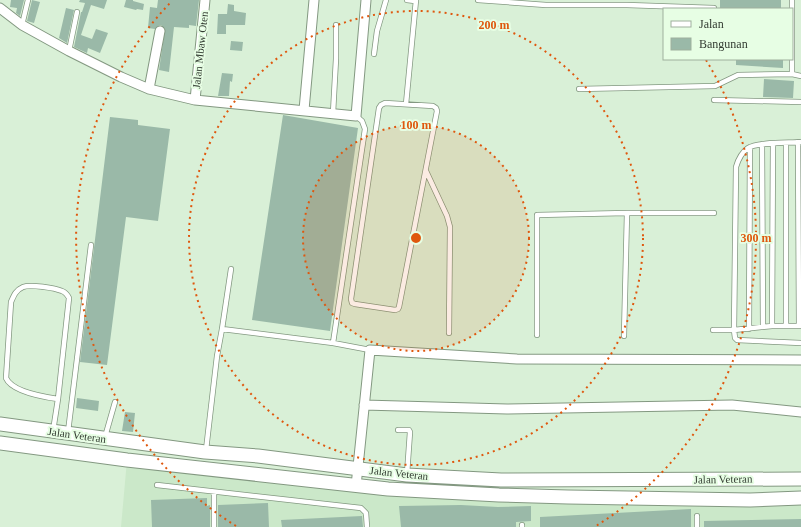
<svg xmlns="http://www.w3.org/2000/svg" width="801" height="527" font-family="'Times New Roman',serif">
<style>
.built{fill:#cbe8c9}
.building{fill:#9ab9a8}
.lines{fill:none;stroke-linecap:round;stroke-linejoin:round}
.lane-casing{stroke:#839881;stroke-width:6}
.street-casing{stroke:#839881;stroke-width:11}
.secondary-casing{stroke:#839881;stroke-width:15}
.lane{stroke:#fff;stroke-width:4.5}
.street{stroke:#fff;stroke-width:9}
.secondary{stroke:#fff;stroke-width:13}
.ring{fill:none;stroke:#df580e;stroke-width:2;stroke-dasharray:2 4}
.labels{text-anchor:middle;stroke-width:4;stroke-linejoin:round;paint-order:stroke}
.street-label{font-size:11px;fill:#333c32;stroke:#e7fee4}
.centre{fill:#df580e;stroke:#e7fee4;stroke-width:2}
.ring-label{font-size:12px;text-anchor:middle;font-weight:bold;fill:#df580e;stroke:#e7fee4;stroke-width:4;stroke-linejoin:round;paint-order:stroke}
</style>
<rect width="100%" height="100%" fill="#d9f0d7"/>
<path class="built" d="M 127,460 L 356,486 L 801,499 L 801,527 L 121,527 Z"/>
<path class="building" d="M 11,0 L 24,0 L 20,16 L 16,13 L 17,8 L 10,7 Z
M 32,0 L 40,2 L 34,23 L 27,21 Z
M 80,0 L 107,0 L 104,9 L 91,5 L 81,35 L 92,39 L 96,29 L 108,33 L 100,53 L 88,48 L 87,53 L 74,47 L 81,12 L 82,12 L 85,3 L 79,2 Z
M 126,0 L 133,0 L 133,1 L 144,4 L 143,10 L 137,9 L 136,10 L 124,7 Z
M 158,0 L 199,0 L 196,26 L 189,25 L 189,28 L 174,27 L 169,72 L 159,70 L 165,29 L 161,25 L 158,26 L 155,29 L 148,28 L 150,7 L 157,8 Z
M 720,0 L 781,0 L 781,9 L 720,9 Z
M 228,4 L 234,5 L 234,11 L 246,13 L 245,25 L 226,25 L 226,34 L 217,34 L 218,14 L 227,14 Z
M 66,8 L 74,10 L 67,43 L 59,38 Z
M 231,41 L 243,42 L 242,51 L 230,50 Z
M 736,59 L 783,59 L 783,68 L 736,65 Z
M 222,73 L 233,74 L 232,82 L 230,81 L 229,96 L 218,96 Z
M 764,79 L 794,81 L 793,98 L 763,97 Z
M 283,115 L 358,128 L 330,331 L 252,320 Z
M 110,117 L 138,120 L 138,125 L 170,129 L 158,221 L 126,217 L 107,365 L 80,362 Z
M 77,398 L 99,401 L 98,411 L 76,408 Z
M 125,412 L 135,413 L 133,432 L 122,431 Z
M 207,498 L 207,506 L 210,505 L 210,527 L 152,527 L 151,500 Z
M 268,503 L 269,527 L 218,527 L 218,505 Z
M 461,505 L 498,507 L 531,506 L 531,521 L 516,522 L 516,527 L 401,527 L 399,506 Z
M 691,509 L 691,527 L 540,527 L 540,517 Z
M 362,516 L 363,527 L 282,527 L 281,520 Z
M 801,519 L 801,527 L 704,527 L 704,521 Z"/>
<g class="lines">
<defs>
<path id="lane" d="M 407,0 L 415,1
M 478,0 L 546,5 L 627,5 L 714,8
M 792,0 L 792,74 L 801,76
M 22,25 L 28,0
M 69,51 L 77,12
M 374,54 L 377,31 L 386,0
M 579,89 L 715,86 L 738,75 L 792,74
M 714,100 L 801,102
M 385,103 L 433,106 L 436,108 L 437,111 L 399,307 L 398,309 L 395,310 L 355,304 L 352,303 L 351,299 L 379,108 L 381,105 Z
M 406,104 L 416,0
M 333,113 L 336,59 L 336,25
M 798,142 L 799,326
M 801,142 C 789,143 757,142 748,148 C 741,153 738,160 736,167 L 734,330 L 735,338 L 737,340 L 801,343
M 786,143 L 786,326
M 762,144 L 763,327
M 426,171 L 447,216 L 450,227 L 449,333
M 772,326 L 773,144
M 222,329 L 231,269
M 749,329 L 750,147
M 713,330 L 734,330 L 772,326 L 801,326
M 537,335 L 537,215 L 627,213
M 624,336 L 627,213 L 714,213
M 333,343 L 370,350
M 398,430 L 409,430 L 410,432 L 407,474
M 53,431 L 58,399 C 44,397 12,392 6,378 L 11,302 C 14,295 16,290 23,287 C 30,284 55,288 62,291 C 65,292 67,294 69,298 L 58,399
M 68,432 L 91,245
M 105,437 L 115,402
M 206,450 L 217,356 L 222,329 L 333,343 L 365,129 L 362,121 L 356,116
M 157,485 L 361,508 L 366,513 L 367,527
M 214,492 L 214,527
M 697,516 L 697,527
M 522,525 L 522,527"/>
<path id="street" d="M 0,8 L 22,25 L 69,51 L 121,77 L 149,89 L 195,100 L 356,116 L 366,0
M 149,89 L 160,31
M 195,100 L 205,0
M 304,110 L 314,0
M 364,405 L 507,409 L 732,405 L 801,412
M 356,486 L 370,350 L 517,359 L 801,360"/>
<path id="secondary" d="M 0,424 L 205,452 L 258,456 L 407,475 L 501,480 L 801,479
M 0,443 L 127,460 L 388,489 L 499,495 L 568,497 L 750,500 L 801,498"/>
</defs>
<use href="#lane" class="lane-casing"/>
<use href="#street" class="street-casing"/>
<use href="#secondary" class="secondary-casing"/>
<use href="#lane" class="lane"/>
<use href="#street" class="street"/>
<use href="#secondary" class="secondary"/>
</g>
<circle cx="416" cy="238" r="113" fill="#df580e" fill-opacity=".12"/>
<g class="ring">
<circle cx="416" cy="238" r="113"/>
<circle cx="416" cy="238" r="227"/>
<path d="M236 526A340 340 0 0 1 171 2M706 60A340 340 0 0 1 596 526"/>
</g>
<g class="labels">
<g class="street-label">
<text transform="translate(200 50) rotate(-84)" y="4">Jalan Mbaw Oten</text>
<text transform="translate(77 435) rotate(8)" y="4">Jalan Veteran</text>
<text transform="translate(399 473) rotate(6)" y="4">Jalan Veteran</text>
<text transform="translate(723 479) rotate(-1)" y="4">Jalan Veteran</text>
</g>
</g>
<circle cx="416" cy="238" r="6" class="centre"/>
<g class="ring-label">
<text x="494" y="29">200 m</text>
<text x="416" y="129">100 m</text>
<text x="756" y="242">300 m</text>
</g>
<rect x="663" y="8" width="130" height="52" fill="#e7fee4" stroke="#9fb09d"/>
<rect x="671" y="21" width="20" height="6" fill="#ffffff" stroke="#9fb09d"/>
<text x="699" y="28" font-size="12" fill="#333c32">Jalan</text>
<rect x="671" y="38" width="20" height="12" fill="#9ab9a8" stroke="#9fb09d"/>
<text x="699" y="48" font-size="12" fill="#333c32">Bangunan</text>
</svg>
